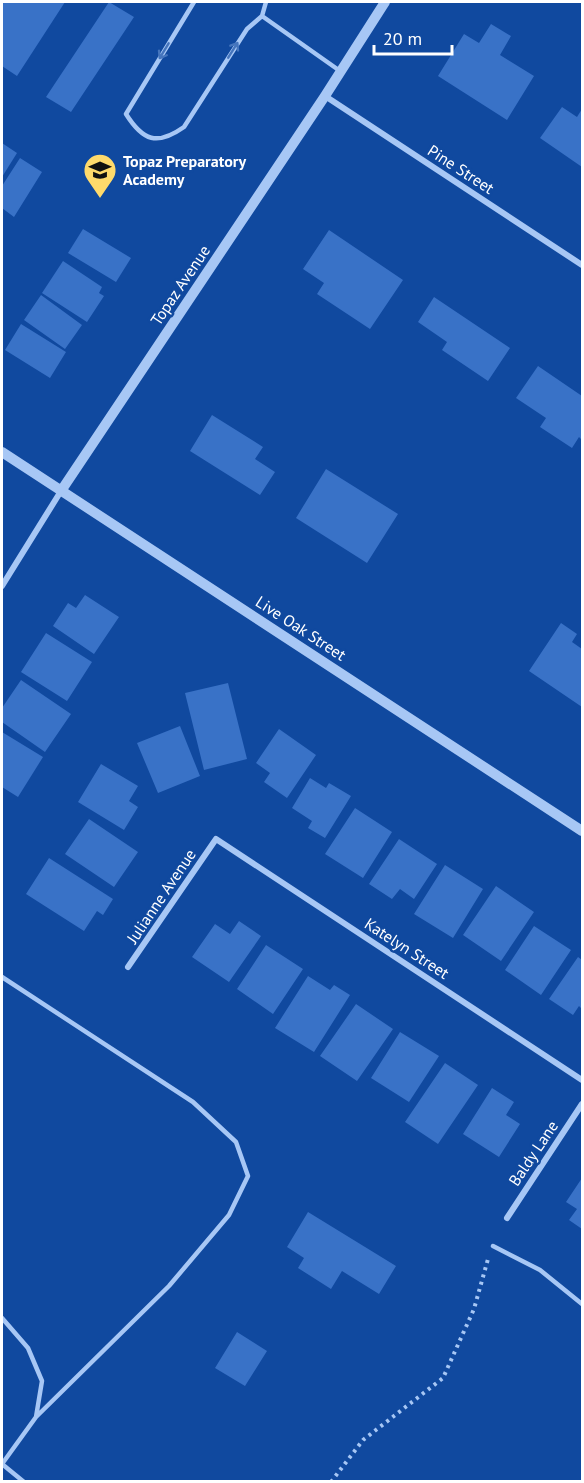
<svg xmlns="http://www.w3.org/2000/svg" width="584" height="1483" font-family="'PT Sans',sans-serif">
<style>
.building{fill:#3972c7}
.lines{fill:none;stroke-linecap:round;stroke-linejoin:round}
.path{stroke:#a7c7f5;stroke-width:4;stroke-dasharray:3 4.5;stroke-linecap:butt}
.service{stroke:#a7c7f5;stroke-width:4.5}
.minor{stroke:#a7c7f5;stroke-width:6}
.tertiary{stroke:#a7c7f5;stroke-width:10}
.oneway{stroke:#4575bd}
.labels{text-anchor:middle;stroke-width:5;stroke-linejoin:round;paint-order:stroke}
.poi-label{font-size:16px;font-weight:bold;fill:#fff;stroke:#10499f;text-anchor:start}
.street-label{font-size:16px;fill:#fff;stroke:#10499f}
</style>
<rect width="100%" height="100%" fill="#10499f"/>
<path class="building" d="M 2,2 L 65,2 L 17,76 L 2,66 Z
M 109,2 L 134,17 L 71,112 L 46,97 Z
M 491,24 L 511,36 L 500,55 L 534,76 L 507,120 L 438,76 L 464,34 L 479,43 Z
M 562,107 L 577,117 L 582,109 L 582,167 L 540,138 Z
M 2,143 L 17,153 L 2,177 Z
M 20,158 L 42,172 L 14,217 L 2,208 L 2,186 Z
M 83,229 L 131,258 L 116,282 L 68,253 Z
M 329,230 L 403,280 L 370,329 L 317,294 L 324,283 L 303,269 Z
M 63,261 L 102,287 L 99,293 L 104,296 L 87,322 L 42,293 Z
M 41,295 L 82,325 L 65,349 L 24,320 Z
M 434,297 L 510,348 L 488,381 L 442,350 L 447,342 L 418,322 Z
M 21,324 L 66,352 L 50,378 L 5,350 Z
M 538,366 L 582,396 L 582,440 L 579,437 L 572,448 L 540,427 L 546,418 L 516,398 Z
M 212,415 L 263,447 L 255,459 L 275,472 L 260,495 L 190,451 Z
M 326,469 L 398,514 L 367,563 L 296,518 Z
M 85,595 L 119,617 L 94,654 L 53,626 L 68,603 L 76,608 Z
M 561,623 L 577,634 L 572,642 L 582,649 L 582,707 L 529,671 Z
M 46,633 L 92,662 L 67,701 L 21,672 Z
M 21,680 L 71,714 L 45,752 L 2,722 L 2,708 Z
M 228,683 L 247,759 L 204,770 L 185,693 Z
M 180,726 L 200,776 L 158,793 L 137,743 Z
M 279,729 L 316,755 L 287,798 L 264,782 L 270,773 L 256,763 Z
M 2,732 L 43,757 L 18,797 L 2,787 Z
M 101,764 L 138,786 L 129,801 L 138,807 L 124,830 L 78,802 Z
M 310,778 L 326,788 L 329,783 L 351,796 L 325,838 L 308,828 L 312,821 L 292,808 Z
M 355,808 L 392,832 L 363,878 L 325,854 Z
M 89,819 L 138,852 L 114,887 L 65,854 Z
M 399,839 L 437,864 L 414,899 L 400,889 L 392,899 L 369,884 Z
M 49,858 L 113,899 L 103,915 L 97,911 L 84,931 L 26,894 Z
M 445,865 L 483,889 L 453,938 L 414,914 Z
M 496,886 L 534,912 L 501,961 L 463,935 Z
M 239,921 L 261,936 L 229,982 L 192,957 L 215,924 L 230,934 Z
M 534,926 L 571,950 L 541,995 L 505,970 Z
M 266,945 L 303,969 L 273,1014 L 237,989 Z
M 578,957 L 582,960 L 582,1009 L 579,1006 L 573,1015 L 549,999 Z
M 308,976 L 330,990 L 334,985 L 350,995 L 314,1052 L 275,1028 Z
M 356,1004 L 393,1029 L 357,1081 L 320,1056 Z
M 400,1032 L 439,1056 L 409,1102 L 371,1078 Z
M 445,1063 L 478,1085 L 438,1144 L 405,1122 Z
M 492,1088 L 514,1102 L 506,1115 L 520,1124 L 499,1157 L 463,1134 Z
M 582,1178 L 582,1229 L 569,1220 L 577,1209 L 566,1202 Z
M 308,1212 L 396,1266 L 379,1294 L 342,1271 L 331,1289 L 298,1268 L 304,1258 L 287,1247 Z
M 237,1332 L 267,1351 L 245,1386 L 215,1368 Z"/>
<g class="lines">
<path class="path" d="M 331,1482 L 363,1440 L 443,1378 L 474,1309 L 488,1259"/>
<path class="service" d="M 194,2 L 126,114 C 143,141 157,146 184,127 L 247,29 L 262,16 L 266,2
M 262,16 L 340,71
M 2,977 L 193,1102 L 236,1142 L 248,1176 L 229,1215 L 169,1286 L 36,1417 L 42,1381 L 28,1348 L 2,1318
M 493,1246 L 540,1270 L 582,1304
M 2,1464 L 36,1417
M 2,1464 L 24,1482"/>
<path class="minor" d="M 325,96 L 582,265
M 2,586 L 61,491
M 128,967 L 216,839 L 582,1080
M 507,1218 L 582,1104"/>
<path class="tertiary" d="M 2,452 L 582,831
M 61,491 L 325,96 L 385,2"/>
</g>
<defs><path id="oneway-shaft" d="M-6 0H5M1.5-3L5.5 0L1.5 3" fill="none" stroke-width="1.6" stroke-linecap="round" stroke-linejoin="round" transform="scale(1.5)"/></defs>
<g class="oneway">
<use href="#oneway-shaft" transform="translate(233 50) rotate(-58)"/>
<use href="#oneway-shaft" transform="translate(164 51) rotate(121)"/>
</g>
<defs>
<symbol id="school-pin" viewBox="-11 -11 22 30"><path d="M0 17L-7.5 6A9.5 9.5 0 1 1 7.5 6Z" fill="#ffda6b" stroke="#10499f"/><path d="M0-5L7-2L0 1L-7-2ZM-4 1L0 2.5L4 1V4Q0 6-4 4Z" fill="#111"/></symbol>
</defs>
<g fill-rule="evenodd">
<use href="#school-pin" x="81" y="151" width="38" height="52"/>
</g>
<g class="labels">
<g class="poi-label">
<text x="123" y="167">Topaz Preparatory<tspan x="123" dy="18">Academy</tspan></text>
</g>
<g class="street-label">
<text transform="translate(461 169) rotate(33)" y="6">Pine Street</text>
<text transform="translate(180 285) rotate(-56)" y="6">Topaz Avenue</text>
<text transform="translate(301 628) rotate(33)" y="6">Live Oak Street</text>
<text transform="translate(161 896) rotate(-56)" y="6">Julianne Avenue</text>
<text transform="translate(407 948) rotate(33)" y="6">Katelyn Street</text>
<text transform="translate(533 1153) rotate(-56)" y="6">Baldy Lane</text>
</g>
</g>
<rect width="584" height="1483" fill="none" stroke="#ffffff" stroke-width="6"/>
<path d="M374 45v9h78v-9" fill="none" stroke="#ffffff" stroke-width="3"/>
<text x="383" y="45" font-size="18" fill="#ffffff" stroke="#10499f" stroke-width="4.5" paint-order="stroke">20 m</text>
</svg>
